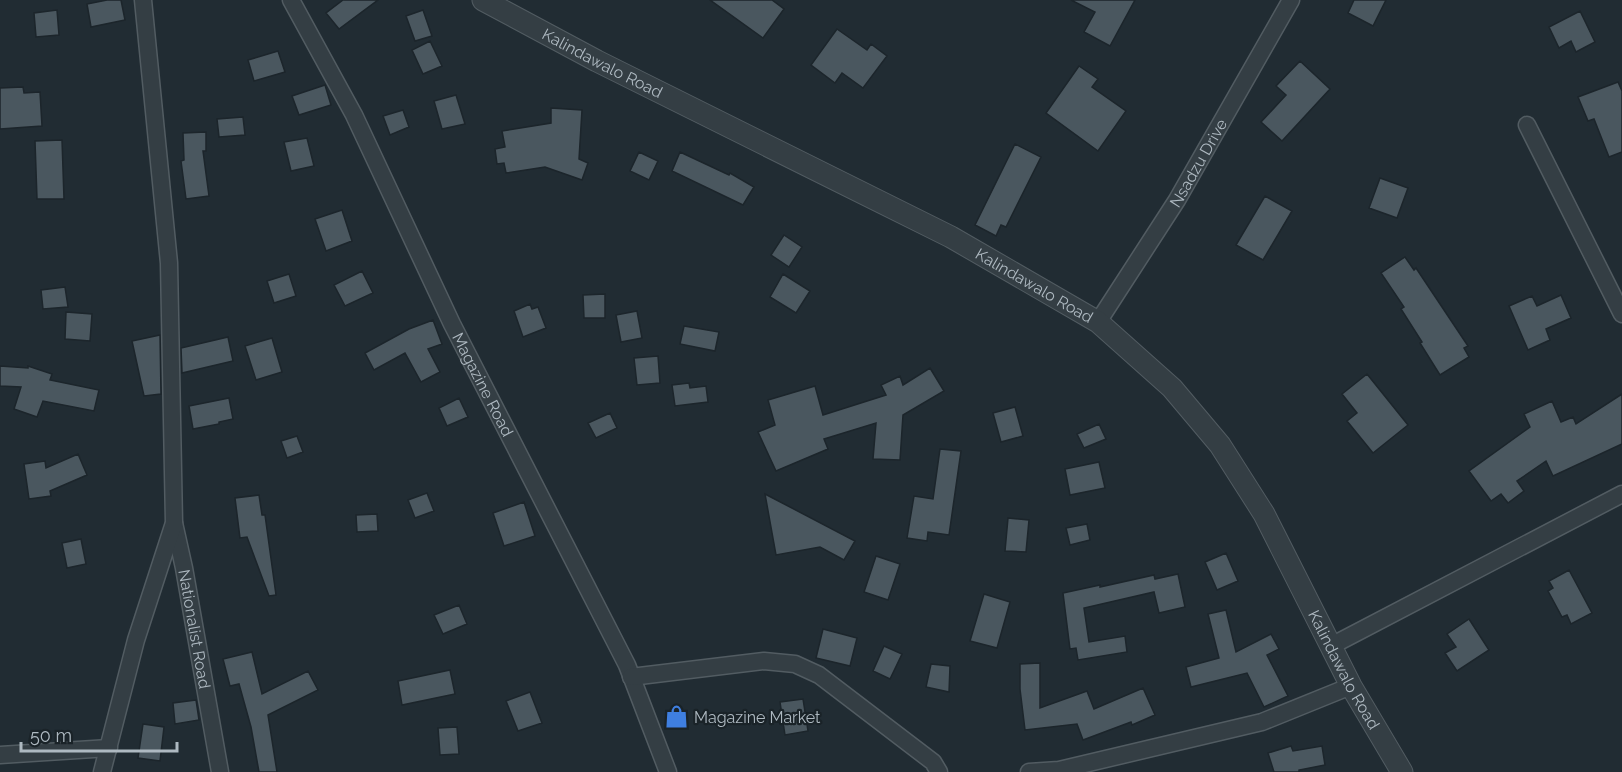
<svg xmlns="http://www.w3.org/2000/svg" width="1622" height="772" font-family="Raleway,sans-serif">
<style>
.building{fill:#4a575f;stroke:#1c252b;stroke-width:1.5}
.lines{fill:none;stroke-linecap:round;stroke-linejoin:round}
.minor-casing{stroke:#525c62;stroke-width:19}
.tertiary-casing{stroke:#525c62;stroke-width:23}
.minor{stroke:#343e44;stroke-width:16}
.tertiary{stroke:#343e44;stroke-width:21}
.labels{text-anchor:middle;stroke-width:4.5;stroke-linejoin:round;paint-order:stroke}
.street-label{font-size:16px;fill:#aeb9c1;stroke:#1a2328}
.poi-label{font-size:16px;fill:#aeb9c1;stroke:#1a2328;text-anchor:start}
</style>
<rect width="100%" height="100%" fill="#212c33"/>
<path class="building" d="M 107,0 L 121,0 L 125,20 L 91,27 L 87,4 Z
M 343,0 L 378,0 L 339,29 L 326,13 Z
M 710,0 L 772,0 L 784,9 L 763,38 Z
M 1071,0 L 1135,0 L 1110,46 L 1084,32 L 1095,12 Z
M 1354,0 L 1386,0 L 1373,26 L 1348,13 Z
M 57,10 L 59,35 L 36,37 L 34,13 Z
M 423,10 L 432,36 L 415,41 L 406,16 Z
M 1580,11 L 1595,42 L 1576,52 L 1571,41 L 1559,48 L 1549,27 Z
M 837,29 L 867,50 L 871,44 L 887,56 L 863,88 L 842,73 L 835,83 L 811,65 Z
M 430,41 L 442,66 L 423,74 L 412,50 Z
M 278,51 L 285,72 L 254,81 L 248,60 Z
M 1300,61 L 1330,89 L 1282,141 L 1261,122 L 1286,95 L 1276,86 Z
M 1079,66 L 1098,79 L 1092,87 L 1126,111 L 1098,151 L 1046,113 Z
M 1618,82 L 1622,91 L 1622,152 L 1609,157 L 1594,119 L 1588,121 L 1578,97 Z
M 325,85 L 331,105 L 299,115 L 292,96 Z
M 23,87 L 24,93 L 40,92 L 42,126 L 0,129 L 0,88 Z
M 456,95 L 465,124 L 442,129 L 434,101 Z
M 551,108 L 582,110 L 579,159 L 588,163 L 582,180 L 545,167 L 506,173 L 504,163 L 497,164 L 495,149 L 505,147 L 502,131 L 551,123 Z
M 403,110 L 409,127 L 390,135 L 383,116 Z
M 243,117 L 245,135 L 219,137 L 217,119 Z
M 206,132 L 206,151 L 203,151 L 209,196 L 186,199 L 181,161 L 184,160 L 183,133 Z
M 307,138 L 314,166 L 291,171 L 284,142 Z
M 62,140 L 64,199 L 37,199 L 35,141 Z
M 1015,144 L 1041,157 L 1006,227 L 1001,225 L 996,236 L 975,225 Z
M 639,152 L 658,161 L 649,180 L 630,171 Z
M 680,152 L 729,175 L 730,173 L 754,187 L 743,205 L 672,171 Z
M 1380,178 L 1408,188 L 1397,218 L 1369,208 Z
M 1265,196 L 1292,211 L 1263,260 L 1236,245 Z
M 342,210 L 352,241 L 326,251 L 315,219 Z
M 784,235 L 802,247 L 789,267 L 771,255 Z
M 1405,257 L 1414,270 L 1416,268 L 1468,346 L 1464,348 L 1469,357 L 1440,375 L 1420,343 L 1422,342 L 1401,309 L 1404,307 L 1381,273 Z
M 362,271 L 373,293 L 345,306 L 334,285 Z
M 289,274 L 296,296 L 274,303 L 267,281 Z
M 783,274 L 810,291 L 796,313 L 770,297 Z
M 65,287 L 68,307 L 43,309 L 41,290 Z
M 605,294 L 605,318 L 584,318 L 583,295 Z
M 1561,295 L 1571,318 L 1546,329 L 1550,340 L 1528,350 L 1509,306 L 1532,296 L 1537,306 Z
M 530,304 L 532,309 L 538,307 L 546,328 L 523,337 L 514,311 Z
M 637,311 L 642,338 L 621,342 L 616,315 Z
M 66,312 L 92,314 L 90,341 L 65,339 Z
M 433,320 L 442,344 L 428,349 L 440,372 L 421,382 L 405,353 L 374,370 L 365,353 L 409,329 Z
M 684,326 L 719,332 L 715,351 L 680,344 Z
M 160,335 L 161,394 L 144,396 L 132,341 Z
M 228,337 L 233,361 L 182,373 L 181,348 Z
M 272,338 L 282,372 L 256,380 L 245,346 Z
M 658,356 L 660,383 L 637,385 L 634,358 Z
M 0,366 L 28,368 L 28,366 L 52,374 L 50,380 L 99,390 L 94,411 L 43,401 L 37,417 L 14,409 L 21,387 L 0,386 Z
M 930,368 L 944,391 L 903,415 L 900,460 L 873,459 L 876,423 L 824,439 L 828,449 L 776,471 L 758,432 L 775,425 L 768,400 L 815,386 L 823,415 L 886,395 L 881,385 L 900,376 L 903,385 Z
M 1367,374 L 1408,425 L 1373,453 L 1347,421 L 1357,413 L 1342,394 Z
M 689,383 L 690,388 L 706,386 L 708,402 L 675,406 L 672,385 Z
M 1622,394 L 1622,444 L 1553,476 L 1546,461 L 1517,481 L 1524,491 L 1508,503 L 1501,494 L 1491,501 L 1469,471 L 1530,427 L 1524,414 L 1552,401 L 1561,422 L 1573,417 L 1576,424 Z
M 229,398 L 233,419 L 219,422 L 219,424 L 193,429 L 189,406 Z
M 459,398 L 468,417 L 447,426 L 439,408 Z
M 1015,407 L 1023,436 L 1001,442 L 993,413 Z
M 610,413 L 617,428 L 596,438 L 588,423 Z
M 1099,424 L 1106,439 L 1084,448 L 1077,434 Z
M 297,436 L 303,452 L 287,458 L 281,441 Z
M 940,449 L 961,451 L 949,535 L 928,532 L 927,541 L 907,538 L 914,496 L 933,499 Z
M 78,454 L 87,475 L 50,491 L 51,496 L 29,499 L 24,464 L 45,461 L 46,468 Z
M 1099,462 L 1105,488 L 1070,495 L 1065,469 Z
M 427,493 L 434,511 L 415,518 L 408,500 Z
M 765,494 L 855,541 L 844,560 L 820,547 L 776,555 Z
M 259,495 L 262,515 L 265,515 L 276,595 L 269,596 L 247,537 L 240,538 L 235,498 Z
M 524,502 L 535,536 L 504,546 L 493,513 Z
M 377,514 L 378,531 L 357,532 L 356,515 Z
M 1008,518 L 1029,520 L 1026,552 L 1005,551 Z
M 1087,524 L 1090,540 L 1070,545 L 1066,528 Z
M 81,539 L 86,564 L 67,568 L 62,543 Z
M 1226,553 L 1238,581 L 1217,590 L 1205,562 Z
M 876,556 L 900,564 L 888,600 L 864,592 Z
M 1569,570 L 1592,613 L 1571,624 L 1567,615 L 1562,617 L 1548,591 L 1553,588 L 1549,581 Z
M 1178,574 L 1185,607 L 1159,613 L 1154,592 L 1084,608 L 1089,642 L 1125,636 L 1127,652 L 1078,660 L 1076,648 L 1070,649 L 1063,593 L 1100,585 L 1100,587 L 1154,575 L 1155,579 Z
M 984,594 L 1010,602 L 997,648 L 970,641 Z
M 459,605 L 467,624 L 443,634 L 434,615 Z
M 1226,610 L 1236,652 L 1271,634 L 1279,649 L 1267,655 L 1288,696 L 1264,707 L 1247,673 L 1191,687 L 1186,667 L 1219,658 L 1208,614 Z
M 1469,619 L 1489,650 L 1457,671 L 1445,653 L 1456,647 L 1447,634 Z
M 823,629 L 857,638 L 850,666 L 816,658 Z
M 884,646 L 902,654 L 890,679 L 873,671 Z
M 252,652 L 262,694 L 308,671 L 318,690 L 268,715 L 277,772 L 259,772 L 251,727 L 239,684 L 230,686 L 223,659 Z
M 1040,663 L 1040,708 L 1087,691 L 1094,709 L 1143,688 L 1155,715 L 1132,725 L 1131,722 L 1083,740 L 1077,724 L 1025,730 L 1020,689 L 1020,664 Z
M 931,664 L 950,666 L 949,692 L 926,687 Z
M 450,670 L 455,694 L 402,705 L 398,681 Z
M 530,692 L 542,723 L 518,731 L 506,701 Z
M 803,699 L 808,731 L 785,735 L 780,702 Z
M 196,700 L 199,720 L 175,724 L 173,703 Z
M 143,724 L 164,727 L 160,761 L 138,758 Z
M 457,727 L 459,754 L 440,755 L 438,728 Z
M 1291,746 L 1293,751 L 1322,746 L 1325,765 L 1299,770 L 1299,772 L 1274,772 L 1268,753 Z"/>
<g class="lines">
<defs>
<g id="minor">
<path id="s1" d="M 291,0 L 354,115 L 452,324 L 627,665 L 668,772"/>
<path d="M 1527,125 L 1622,314"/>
<path id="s2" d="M 1098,322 L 1177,200 L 1291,0"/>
<path id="s3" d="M 174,523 L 184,568 L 220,772"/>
<path d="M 1331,646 L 1622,494"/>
<path d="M 631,677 L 764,661 L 795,664 L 819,675 L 933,762 L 939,772"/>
<path d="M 0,755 L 109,748"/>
<path d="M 102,772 L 136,640 L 174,523 L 169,263 L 143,0"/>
<path d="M 1029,772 L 1059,770 L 1262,722 L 1351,686"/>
</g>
<g id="tertiary">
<path id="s4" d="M 483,0 L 597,61 L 951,237 L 1098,322 L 1172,388 L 1220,445 L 1264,514 L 1351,686 L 1402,772"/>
</g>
</defs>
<use href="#minor" class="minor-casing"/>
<use href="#tertiary" class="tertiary-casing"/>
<use href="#minor" class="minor"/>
<use href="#tertiary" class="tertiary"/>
</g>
<defs>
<symbol id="shop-bare" viewBox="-9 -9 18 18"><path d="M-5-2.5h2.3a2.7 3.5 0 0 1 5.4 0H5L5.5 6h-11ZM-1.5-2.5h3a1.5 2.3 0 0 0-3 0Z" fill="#3f7fe0" stroke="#1a2328" stroke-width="2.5" paint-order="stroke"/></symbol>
</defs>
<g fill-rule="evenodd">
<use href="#shop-bare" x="660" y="700" width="33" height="33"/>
</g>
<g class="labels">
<g class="street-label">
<text dy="6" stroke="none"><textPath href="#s4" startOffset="135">Kalindawalo Road</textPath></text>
<text dy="6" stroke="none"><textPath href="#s2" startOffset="188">Nsadzu Drive</textPath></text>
<text dy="6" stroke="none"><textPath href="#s4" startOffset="621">Kalindawalo Road</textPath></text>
<text dy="6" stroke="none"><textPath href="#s1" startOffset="430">Magazine Road</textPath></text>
<text dy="6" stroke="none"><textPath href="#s3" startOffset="108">Nationalist Road</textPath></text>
<text dy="6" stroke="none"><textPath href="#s4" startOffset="1125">Kalindawalo Road</textPath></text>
</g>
<g class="poi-label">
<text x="694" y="723">Magazine Market</text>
</g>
</g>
<path d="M21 742v9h156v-9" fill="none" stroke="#aeb9c1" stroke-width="3"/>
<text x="30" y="742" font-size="18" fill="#aeb9c1" stroke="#1a2328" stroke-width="4.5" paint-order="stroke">50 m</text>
</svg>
